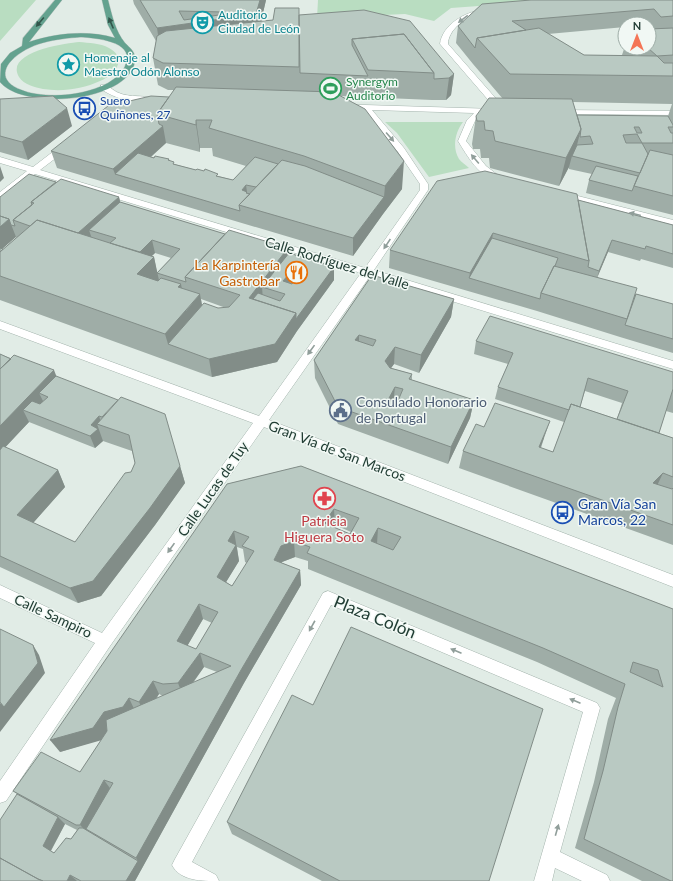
<svg xmlns="http://www.w3.org/2000/svg" width="673" height="881" font-family="Lato,sans-serif">
<style>
.green{fill:#b9ddc1}
.lines{fill:none;stroke-linecap:round;stroke-linejoin:round}
.minor-casing{stroke:#a4b4ad;stroke-width:1}
.major-casing{stroke:#c1c9c6;stroke-width:1}
.minor{fill:#fff;fill-rule:evenodd}
.major{fill:#64a28f;fill-rule:evenodd}
.wall{fill:#9fada7;fill-rule:evenodd}
.shaded-wall{fill:#828d88}
.building{fill:#b9c9c2;stroke:#828d88;fill-rule:evenodd}
.oneway{fill:#909e9a}
.oneway2{fill:#32564b}
.labels{text-anchor:middle;stroke-width:3;stroke-linejoin:round;paint-order:stroke}
.far-culture-label{font-size:12px;fill:#0d838f;stroke:#f1f8f4;text-anchor:start}
.far-leisure-label{font-size:12px;fill:#27864d;stroke:#f1f8f4;text-anchor:start}
.far-transit-label{font-size:12px;fill:#164399;stroke:#f1f8f4;text-anchor:start}
.street-label{font-size:14px;fill:#213d34;stroke:#f1f8f4}
.food-label{font-size:14px;fill:#c56008;stroke:#f1f8f4;text-anchor:end}
.service-label{font-size:14px;fill:#4e5e75;stroke:#f1f8f4;text-anchor:start}
.transit-label{font-size:14px;fill:#164399;stroke:#f1f8f4;text-anchor:start}
.health-label{font-size:14px;fill:#be3a42;stroke:#f1f8f4}
.near-street-label{font-size:17px;fill:#213d34;stroke:#f1f8f4}
</style>
<rect width="100%" height="100%" fill="#e1ece6"/>
<path class="green" d="M 0,0 L 36,0 L 0,41 Z
M 318,0 L 565,0 L 451,8 L 434,21 L 405,14 L 317,18 Z
M 79,42 C 89,43 100,43 109,48 C 129,59 114,75 100,81 C 83,89 62,92 43,89 C 35,87 24,85 19,77 C 4,52 66,43 79,42 Z
M 385,122 L 463,122 C 455,132 452,148 459,159 C 461,162 466,165 469,168 L 429,177 L 397,133 Z"/>
<g class="lines">
<defs>
<path id="minor" d="M 483,10 L 490,12 C 486,15 481,13 475,15 C 464,18 448,31 448,44 L 506,110 L 505,112 L 483,113 L 475,121 L 466,141 L 486,166 L 503,179 L 499,182 C 479,177 468,157 458,141 L 467,120 L 474,113 L 372,110 L 404,148 L 428,184 L 428,190 L 374,270 L 673,361 L 673,369 L 370,276 L 269,420 L 673,575 L 673,587 L 264,427 L 110,646 L 6,801 L 0,803 L 0,781 L 95,643 L 0,598 L 0,585 L 102,633 L 253,423 L 0,329 L 0,321 L 259,416 L 361,273 L 35,174 L 3,198 L 0,199 L 0,192 L 27,171 L 0,163 L 0,157 L 33,167 L 63,144 L 69,144 L 70,146 L 69,148 L 40,170 L 365,268 L 420,190 L 420,184 L 398,152 L 363,109 L 356,107 L 357,105 L 365,105 L 496,109 L 440,44 C 442,25 466,11 483,10 Z
M 101,85 C 108,84 113,91 119,93 C 129,98 147,94 154,100 C 143,109 112,97 101,89 Z
M 557,110 L 673,111 L 673,115 L 560,114 L 556,112 Z
M 562,192 L 673,220 L 673,226 L 559,197 L 557,195 Z
M 328,591 L 597,703 L 600,708 L 560,852 L 607,875 L 610,881 L 582,881 L 555,868 L 552,881 L 534,881 L 583,712 L 331,605 L 192,862 L 216,875 L 219,881 C 202,881 180,881 172,865 L 175,859 L 323,593 Z"/>
<path id="major" d="M 55,0 L 62,0 L 29,42 C 57,33 87,30 115,38 L 108,25 L 102,0 L 108,0 C 112,15 115,31 125,43 C 130,48 136,52 135,61 C 129,102 24,111 0,82 L 1,64 L 10,53 L 22,46 L 23,38 ZM 81,37 C 95,38 134,41 126,63 C 124,72 116,78 108,83 C 85,95 56,98 31,93 C 23,91 11,87 7,80 C 3,74 6,66 11,61 C 29,42 56,39 81,37 Z"/>
</defs>
<use href="#minor" class="minor-casing"/>
<use href="#major" class="major-casing"/>
<use href="#minor" class="minor"/>
<use href="#major" class="major"/>
</g>
<path class="wall" d="M 133,0 L 266,0 L 261,21 L 273,20 L 300,15 L 454,74 L 451,95 L 446,100 L 432,100 L 340,96 L 402,189 L 383,214 L 353,256 L 57,168 L 51,151 L 169,97 L 174,90 L 168,90 L 158,85 L 153,58 L 156,41 L 134,4 ZM 166,143 L 200,152 L 200,148 L 212,148 L 213,156 L 246,166 L 233,180 L 174,164 L 170,161 L 169,159 L 151,157 Z
M 673,0 L 673,215 L 586,193 L 589,180 L 592,174 L 569,169 L 569,167 L 559,186 L 490,168 L 489,158 L 481,158 L 480,149 L 473,149 L 472,144 L 476,116 L 503,99 L 473,64 L 456,43 L 458,26 ZM 625,24 L 649,24 L 649,25 L 652,29 L 649,48 L 625,48 L 625,46 L 622,55 L 584,55 L 548,34 L 625,27 ZM 573,102 L 672,104 L 668,116 L 577,115 Z
M 0,99 L 72,126 L 28,160 L 0,152 Z
M 56,182 L 119,197 L 120,202 L 225,234 L 288,248 L 289,253 L 334,267 L 334,280 L 297,331 L 277,362 L 212,377 L 0,300 L 0,197 ZM 15,237 L 17,237 L 3,249 L 2,249 ZM 155,253 L 171,258 L 157,273 L 154,257 L 151,256 ZM 201,299 L 226,308 L 218,308 L 202,305 Z
M 578,200 L 673,225 L 673,268 L 641,259 L 640,261 L 608,252 L 597,277 L 636,294 L 673,304 L 673,353 L 620,337 L 537,311 L 389,268 L 390,250 Z
M 372,275 L 454,299 L 451,317 L 419,373 L 394,364 L 391,368 L 412,374 L 412,380 L 474,400 L 470,418 L 448,464 L 338,424 L 315,378 L 314,360 Z
M 476,341 L 673,372 L 673,413 L 666,411 L 659,433 L 673,438 L 673,545 L 459,468 L 463,451 L 484,427 L 544,438 L 541,448 L 553,452 L 564,422 L 495,399 L 498,387 L 508,364 L 474,354 ZM 585,391 L 622,403 L 617,419 L 580,407 Z
M 0,354 L 56,376 L 180,466 L 185,483 L 155,525 L 101,596 L 78,603 L 0,567 ZM 29,422 L 95,448 L 103,441 L 132,451 L 135,463 L 131,472 L 75,542 L 33,523 L 65,487 L 58,470 L 5,447 Z
M 301,466 L 673,609 L 673,881 L 642,881 L 575,848 L 594,782 L 608,719 L 616,698 L 537,662 L 308,569 L 308,561 L 295,557 L 282,562 L 282,563 L 300,570 L 301,585 L 244,683 L 135,881 L 0,881 L 17,794 L 13,791 L 80,772 L 102,739 L 60,752 L 227,484 ZM 335,525 L 351,532 L 350,534 L 333,527 ZM 237,547 L 243,549 L 245,562 L 247,563 L 232,586 L 226,582 L 239,561 ZM 203,619 L 212,623 L 196,649 L 187,646 ZM 204,667 L 217,672 L 193,683 ZM 159,694 L 163,696 L 156,699 ZM 65,824 L 77,830 L 71,839 L 54,853 L 51,851 Z
M 227,822 L 489,881 L 322,881 L 232,834 Z"/>
<path class="shaded-wall" d="M 260,0 L 266,0 L 258,35 L 160,48 L 157,28 L 256,14 Z
M 454,74 L 451,95 L 446,100 L 449,78 Z
M 67,108 L 72,126 L 28,160 L 22,142 Z
M 196,120 L 200,148 L 200,152 L 196,125 Z
M 163,126 L 166,143 L 127,178 L 115,174 L 113,169 Z
M 581,129 L 574,157 L 572,156 L 569,167 L 559,186 L 566,158 Z
M 404,161 L 402,189 L 383,214 L 353,256 L 353,238 L 384,197 L 385,186 Z
M 0,166 L 4,178 L 0,182 Z
M 246,185 L 247,192 L 248,201 L 242,190 Z
M 119,197 L 123,214 L 89,230 L 93,242 L 70,240 Z
M 9,219 L 16,237 L 2,249 L 0,255 L 0,227 Z
M 493,233 L 490,251 L 469,278 L 470,273 Z
M 152,240 L 155,253 L 132,276 L 129,264 Z
M 612,240 L 608,252 L 595,283 L 599,271 Z
M 288,248 L 289,266 L 262,287 L 263,300 L 259,306 L 249,298 Z
M 154,257 L 160,285 L 137,274 Z
M 334,267 L 334,280 L 297,331 L 277,362 L 212,377 L 209,359 L 296,313 Z
M 289,274 L 290,286 L 283,281 Z
M 181,284 L 186,311 L 200,294 L 205,323 L 168,344 L 165,334 L 178,287 Z
M 454,299 L 451,317 L 419,373 L 421,355 Z
M 359,335 L 359,352 L 355,340 Z
M 395,347 L 394,364 L 383,379 L 385,361 Z
M 54,370 L 61,388 L 48,397 L 39,393 L 45,405 L 23,410 L 29,422 L 0,453 L 0,426 Z
M 395,387 L 393,405 L 388,400 Z
M 474,400 L 470,418 L 448,464 L 451,447 Z
M 99,416 L 102,426 L 97,424 L 103,441 L 95,448 L 90,436 L 91,425 Z
M 550,421 L 544,438 L 534,464 L 539,447 Z
M 180,466 L 185,483 L 155,525 L 101,596 L 78,603 L 70,588 Z
M 58,470 L 65,487 L 26,531 L 17,515 Z
M 663,473 L 655,490 L 653,483 Z
M 334,509 L 335,525 L 324,539 L 324,523 Z
M 378,528 L 377,544 L 371,541 Z
M 234,531 L 239,561 L 220,592 L 217,577 L 228,541 Z
M 294,541 L 295,557 L 282,562 L 276,576 L 274,560 L 281,546 Z
M 300,570 L 301,585 L 244,683 L 135,881 L 126,881 L 138,861 L 136,858 L 241,670 Z
M 199,604 L 203,619 L 182,655 L 177,641 Z
M 33,645 L 39,655 L 45,673 L 0,732 L 0,704 Z
M 200,653 L 204,667 L 183,696 L 178,683 Z
M 153,681 L 159,694 L 145,715 L 139,702 Z
M 129,698 L 135,711 L 102,740 L 60,752 L 50,740 L 104,712 Z
M 104,780 L 112,791 L 86,829 L 90,833 L 89,834 L 80,825 Z
M 58,817 L 65,824 L 50,852 L 43,846 Z
M 70,875 L 77,881 L 67,881 Z"/>
<path class="building" d="M 140,0 L 260,0 L 256,14 L 157,28 ZM 179,11 L 224,12 L 226,14 L 184,20 Z
M 531,0 L 673,0 L 673,16 L 661,17 L 654,9 L 512,21 L 526,30 L 477,38 L 475,48 L 458,26 L 482,4 Z
M 275,8 L 299,8 L 299,67 L 163,63 L 153,58 L 157,36 L 166,31 L 273,20 Z
M 364,10 L 410,21 L 454,74 L 449,78 L 434,79 L 434,73 L 404,34 L 352,39 L 352,45 L 368,76 L 300,73 L 299,15 Z
M 539,28 L 584,55 L 657,56 L 648,48 L 649,48 L 649,29 L 673,28 L 673,55 L 657,56 L 664,63 L 673,63 L 673,76 L 510,74 L 477,38 Z
M 404,34 L 434,73 L 368,70 L 352,39 Z
M 176,87 L 333,92 L 365,109 L 404,161 L 385,186 L 304,156 L 209,128 L 212,120 L 196,120 L 196,125 L 157,114 Z
M 53,96 L 67,108 L 22,142 L 0,136 L 0,99 Z
M 151,96 L 169,97 L 157,114 L 159,124 L 163,126 L 113,169 L 51,151 L 108,106 Z
M 489,98 L 572,99 L 581,129 L 566,158 L 495,141 L 493,131 L 485,130 L 484,121 L 477,121 L 476,116 Z
M 577,115 L 668,116 L 673,125 L 673,127 L 668,127 L 671,133 L 673,133 L 673,143 L 642,143 L 648,154 L 640,173 L 572,156 L 577,145 L 593,144 L 590,136 L 580,137 L 581,129 ZM 634,127 L 639,127 L 642,133 L 637,133 ZM 637,134 L 642,143 L 626,143 L 623,135 Z
M 650,150 L 673,155 L 673,196 L 634,186 Z
M 138,153 L 154,158 L 155,156 L 169,159 L 168,160 L 174,162 L 173,164 L 196,170 L 197,169 L 204,171 L 205,169 L 218,174 L 216,176 L 233,180 L 255,157 L 278,164 L 256,187 L 246,185 L 242,190 L 247,192 L 246,193 L 250,194 L 239,205 L 240,211 L 115,174 Z
M 282,160 L 305,166 L 384,197 L 353,238 L 239,205 Z
M 596,166 L 638,176 L 632,191 L 589,180 Z
M 485,171 L 577,194 L 589,261 L 493,233 L 470,273 L 390,250 L 437,181 Z
M 29,174 L 56,182 L 31,202 L 32,205 L 13,220 L 15,226 L 11,225 L 9,219 L 0,216 L 0,197 Z
M 61,179 L 119,197 L 78,233 L 37,220 L 30,226 L 13,220 L 34,203 L 31,202 Z
M 578,200 L 673,225 L 673,254 L 646,246 L 645,249 L 612,240 L 599,271 L 588,267 L 589,261 Z
M 120,202 L 225,234 L 185,277 L 186,282 L 157,273 L 180,249 L 152,240 L 140,252 L 110,243 L 116,238 L 89,230 Z
M 0,216 L 9,219 L 0,227 Z
M 37,220 L 154,257 L 137,274 L 158,281 L 161,278 L 181,284 L 178,287 L 200,294 L 165,334 L 0,276 L 0,252 Z
M 229,230 L 288,248 L 249,298 L 296,313 L 275,344 L 209,359 L 168,344 L 204,303 L 218,308 L 229,307 L 240,295 L 185,277 Z
M 492,238 L 558,258 L 555,266 L 554,266 L 541,293 L 540,299 L 469,278 Z
M 0,248 L 3,249 L 0,252 Z
M 289,253 L 334,267 L 296,319 L 296,313 L 253,299 L 258,293 L 280,301 L 285,294 L 262,287 ZM 289,274 L 297,276 L 292,284 L 283,281 Z
M 554,266 L 637,288 L 627,319 L 541,293 Z
M 372,275 L 454,299 L 421,355 L 395,347 L 385,361 L 390,368 L 412,374 L 409,379 L 474,400 L 451,447 L 338,407 L 314,360 ZM 359,335 L 376,340 L 373,346 L 355,340 ZM 395,387 L 403,389 L 397,403 L 388,400 Z
M 636,294 L 673,304 L 673,339 L 625,325 Z
M 490,316 L 673,372 L 673,389 L 659,433 L 617,419 L 628,391 L 588,378 L 580,407 L 571,404 L 569,410 L 498,387 L 513,353 L 476,341 Z
M 0,354 L 11,359 L 0,369 Z
M 14,355 L 54,370 L 0,426 L 0,369 Z
M 56,376 L 118,400 L 102,417 L 99,416 L 91,425 L 98,429 L 90,436 L 23,410 L 32,401 L 40,404 L 48,397 L 39,393 Z
M 121,397 L 165,414 L 180,466 L 150,508 L 93,581 L 70,588 L 0,556 L 0,450 L 3,446 L 58,470 L 17,515 L 75,542 L 125,473 L 131,472 L 135,463 L 129,435 L 97,424 Z
M 495,403 L 550,421 L 539,447 L 553,452 L 571,404 L 673,438 L 673,477 L 663,473 L 653,483 L 672,489 L 673,488 L 673,525 L 463,451 L 476,424 L 484,427 Z
M 301,466 L 673,609 L 673,881 L 671,881 L 584,839 L 603,771 L 618,707 L 625,684 L 543,648 L 307,553 L 310,547 L 294,541 L 281,546 L 274,560 L 300,570 L 241,670 L 136,858 L 86,829 L 113,783 L 104,780 L 80,825 L 76,825 L 13,791 L 41,752 L 80,772 L 107,731 L 106,720 L 231,666 L 200,653 L 178,683 L 163,684 L 153,681 L 139,702 L 129,698 L 123,707 L 104,712 L 93,728 L 50,740 L 227,484 ZM 334,509 L 359,518 L 350,534 L 324,523 ZM 378,528 L 401,537 L 393,550 L 371,541 ZM 234,531 L 249,537 L 242,546 L 254,551 L 232,586 L 217,577 L 236,545 L 228,541 ZM 199,604 L 218,612 L 196,649 L 177,641 ZM 633,662 L 658,670 L 663,687 L 630,672 Z
M 351,627 L 543,709 L 489,881 L 340,881 L 227,822 L 292,695 L 313,705 Z
M 0,629 L 33,645 L 38,663 L 4,707 L 0,702 Z
M 17,794 L 58,817 L 43,846 L 54,853 L 66,838 L 71,839 L 79,828 L 83,828 L 138,861 L 126,881 L 81,881 L 70,875 L 67,881 L 43,881 L 38,879 L 0,858 L 0,820 Z
M 0,858 L 38,879 L 43,881 L 0,881 Z"/>
<defs><path id="oneway-solid" d="M-6-.8H1V-3.2L6.5 0L1 3.2V.8H-6Z"/></defs>
<g class="oneway">
<use href="#oneway-solid" transform="translate(463 19) rotate(143)"/>
<use href="#oneway-solid" transform="translate(390 137) rotate(49)"/>
<use href="#oneway-solid" transform="translate(475 159) rotate(-130)"/>
<use href="#oneway-solid" transform="translate(635 214) rotate(-166)"/>
<use href="#oneway-solid" transform="translate(387 244) rotate(124)"/>
<use href="#oneway-solid" transform="translate(311 350) rotate(126)"/>
<use href="#oneway-solid" transform="translate(171 548) rotate(125)"/>
<use href="#oneway-solid" transform="translate(312 626) rotate(119)"/>
<use href="#oneway-solid" transform="translate(456 651) rotate(-157)"/>
<use href="#oneway-solid" transform="translate(575 701) rotate(-157)"/>
<use href="#oneway-solid" transform="translate(557 830) rotate(-74)"/>
</g>
<g class="oneway2">
<use href="#oneway-solid" transform="translate(40 22) rotate(130)"/>
<use href="#oneway-solid" transform="translate(111 23) rotate(-113)"/>
</g>
<defs>
<symbol id="theatre-ring" viewBox="-11 -11 22 22"><circle r="9.5" fill="#f1f8f4" stroke="#0f9aa8" stroke-width="1.5"/><path d="M-5-5.5Q0-4 5-5.5V0Q5 5 0 6Q-5 5-5 0ZM-3.3-2.5H-1v1.5H-3.3ZM1-2.5H3.3v1.5H1ZM-2.8 1Q0 5.5 2.8 1Z" fill="#0f9aa8"/></symbol>
<symbol id="sight-ring" viewBox="-11 -11 22 22"><circle r="9.5" fill="#f1f8f4" stroke="#0f9aa8" stroke-width="1.5"/><path d="M0-6L1.8-2.2L6-1.7L2.9 1.2L3.7 5.4L0 3.3L-3.7 5.4L-2.9 1.2L-6-1.7L-1.8-2.2Z" fill="#0f9aa8"/></symbol>
<symbol id="stadium-ring" viewBox="-11 -11 22 22"><circle r="9.5" fill="#f1f8f4" stroke="#2e9e5b" stroke-width="1.5"/><path d="M0-5a6.5 5 0 1 0 0 10a6.5 5 0 1 0 0-10ZM-3.5-1.8h7v3.6h-7Z" fill="#2e9e5b"/></symbol>
<symbol id="bus-ring" viewBox="-11 -11 22 22"><circle r="9.5" fill="#f1f8f4" stroke="#1a4fb4" stroke-width="1.5"/><path d="M-5-6H5V4H4V6H2V4H-2V6H-4V4H-5ZM-3.5-4V0h7V-4ZM-3.5 1.2v1.5H-2V1.2ZM2 1.2v1.5H3.5V1.2Z" fill="#1a4fb4"/></symbol>
<symbol id="restaurant-ring" viewBox="-11 -11 22 22"><circle r="9.5" fill="#f1f8f4" stroke="#e8710a" stroke-width="1.5"/><path d="M-5-6h1v4h1v-4h1v4h1v-4h1v5L-1.5 .5V6h-2V.5L-5-1ZM5-6V6H3V1.5H1.5Q1.5-4 5-6Z" fill="#e8710a"/></symbol>
<symbol id="civic-ring" viewBox="-11 -11 22 22"><circle r="9.5" fill="#f1f8f4" stroke="#5c6f8a" stroke-width="1.5"/><path d="M-.6-6.5H3V-4.5H.6V-3L4-1V1h2V6H-6V1h2V-1L-.6-3ZM-1.2 2.5V6h2.4V2.5Z" fill="#5c6f8a"/></symbol>
<symbol id="pharmacy-ring" viewBox="-11 -11 22 22"><circle r="9.5" fill="#f1f8f4" stroke="#e0444e" stroke-width="1.5"/><path d="M-2-6h4v4h4v4h-4v4h-4v-4h-4v-4h4Z" fill="#e0444e"/></symbol>
</defs>
<g fill-rule="evenodd">
<use href="#theatre-ring" x="190" y="10" width="25" height="25"/>
<use href="#sight-ring" x="56" y="52" width="25" height="25"/>
<use href="#stadium-ring" x="318" y="76" width="25" height="25"/>
<use href="#bus-ring" x="72" y="96" width="25" height="25"/>
<use href="#restaurant-ring" x="284" y="260" width="25" height="25"/>
<use href="#civic-ring" x="328" y="398" width="25" height="25"/>
<use href="#pharmacy-ring" x="312" y="486" width="25" height="25"/>
<use href="#bus-ring" x="550" y="500" width="25" height="25"/>
</g>
<g class="labels">
<g class="far-culture-label">
<text x="218" y="19">Auditorio<tspan x="218" dy="14">Ciudad de León</tspan></text>
<text x="84" y="62">Homenaje al<tspan x="84" dy="14">Maestro Odón Alonso</tspan></text>
</g>
<g class="far-leisure-label">
<text x="346" y="86">Synergym<tspan x="346" dy="14">Auditorio</tspan></text>
</g>
<g class="far-transit-label">
<text x="100" y="105">Suero<tspan x="100" dy="14">Quiñones, 27</tspan></text>
</g>
<g class="street-label">
<text transform="translate(337 263) rotate(17)" y="5">Calle Rodríguez del Valle</text>
<text transform="translate(337 451) rotate(21)" y="5">Gran Vía de San Marcos</text>
<text transform="translate(213 489) rotate(-55)" y="5">Calle Lucas de Tuy</text>
<text transform="translate(53 616) rotate(25)" y="5">Calle Sampiro</text>
</g>
<g class="food-label">
<text x="280" y="270">La Karpintería<tspan x="280" dy="16">Gastrobar</tspan></text>
</g>
<g class="service-label">
<text x="356" y="407">Consulado Honorario<tspan x="356" dy="16">de Portugal</tspan></text>
</g>
<g class="transit-label">
<text x="578" y="509">Gran Vía San<tspan x="578" dy="16">Marcos, 22</tspan></text>
</g>
<g class="health-label">
<text x="324" y="526">Patricia<tspan x="324" dy="16">Higuera Soto</tspan></text>
</g>
<g class="near-street-label">
<text transform="translate(375 617) rotate(22)" y="6">Plaza Colón</text>
</g>
</g>
<g transform="translate(637 36)"><circle r="19" fill="#f1f8f4" stroke="#9eada7"/>
<path d="M0-3L7 15L0 10L-7 15Z" fill="#f47556"/>
<text y="-6" font-size="11" font-weight="bold" text-anchor="middle" fill="#213d34">N</text>
</g>
</svg>
